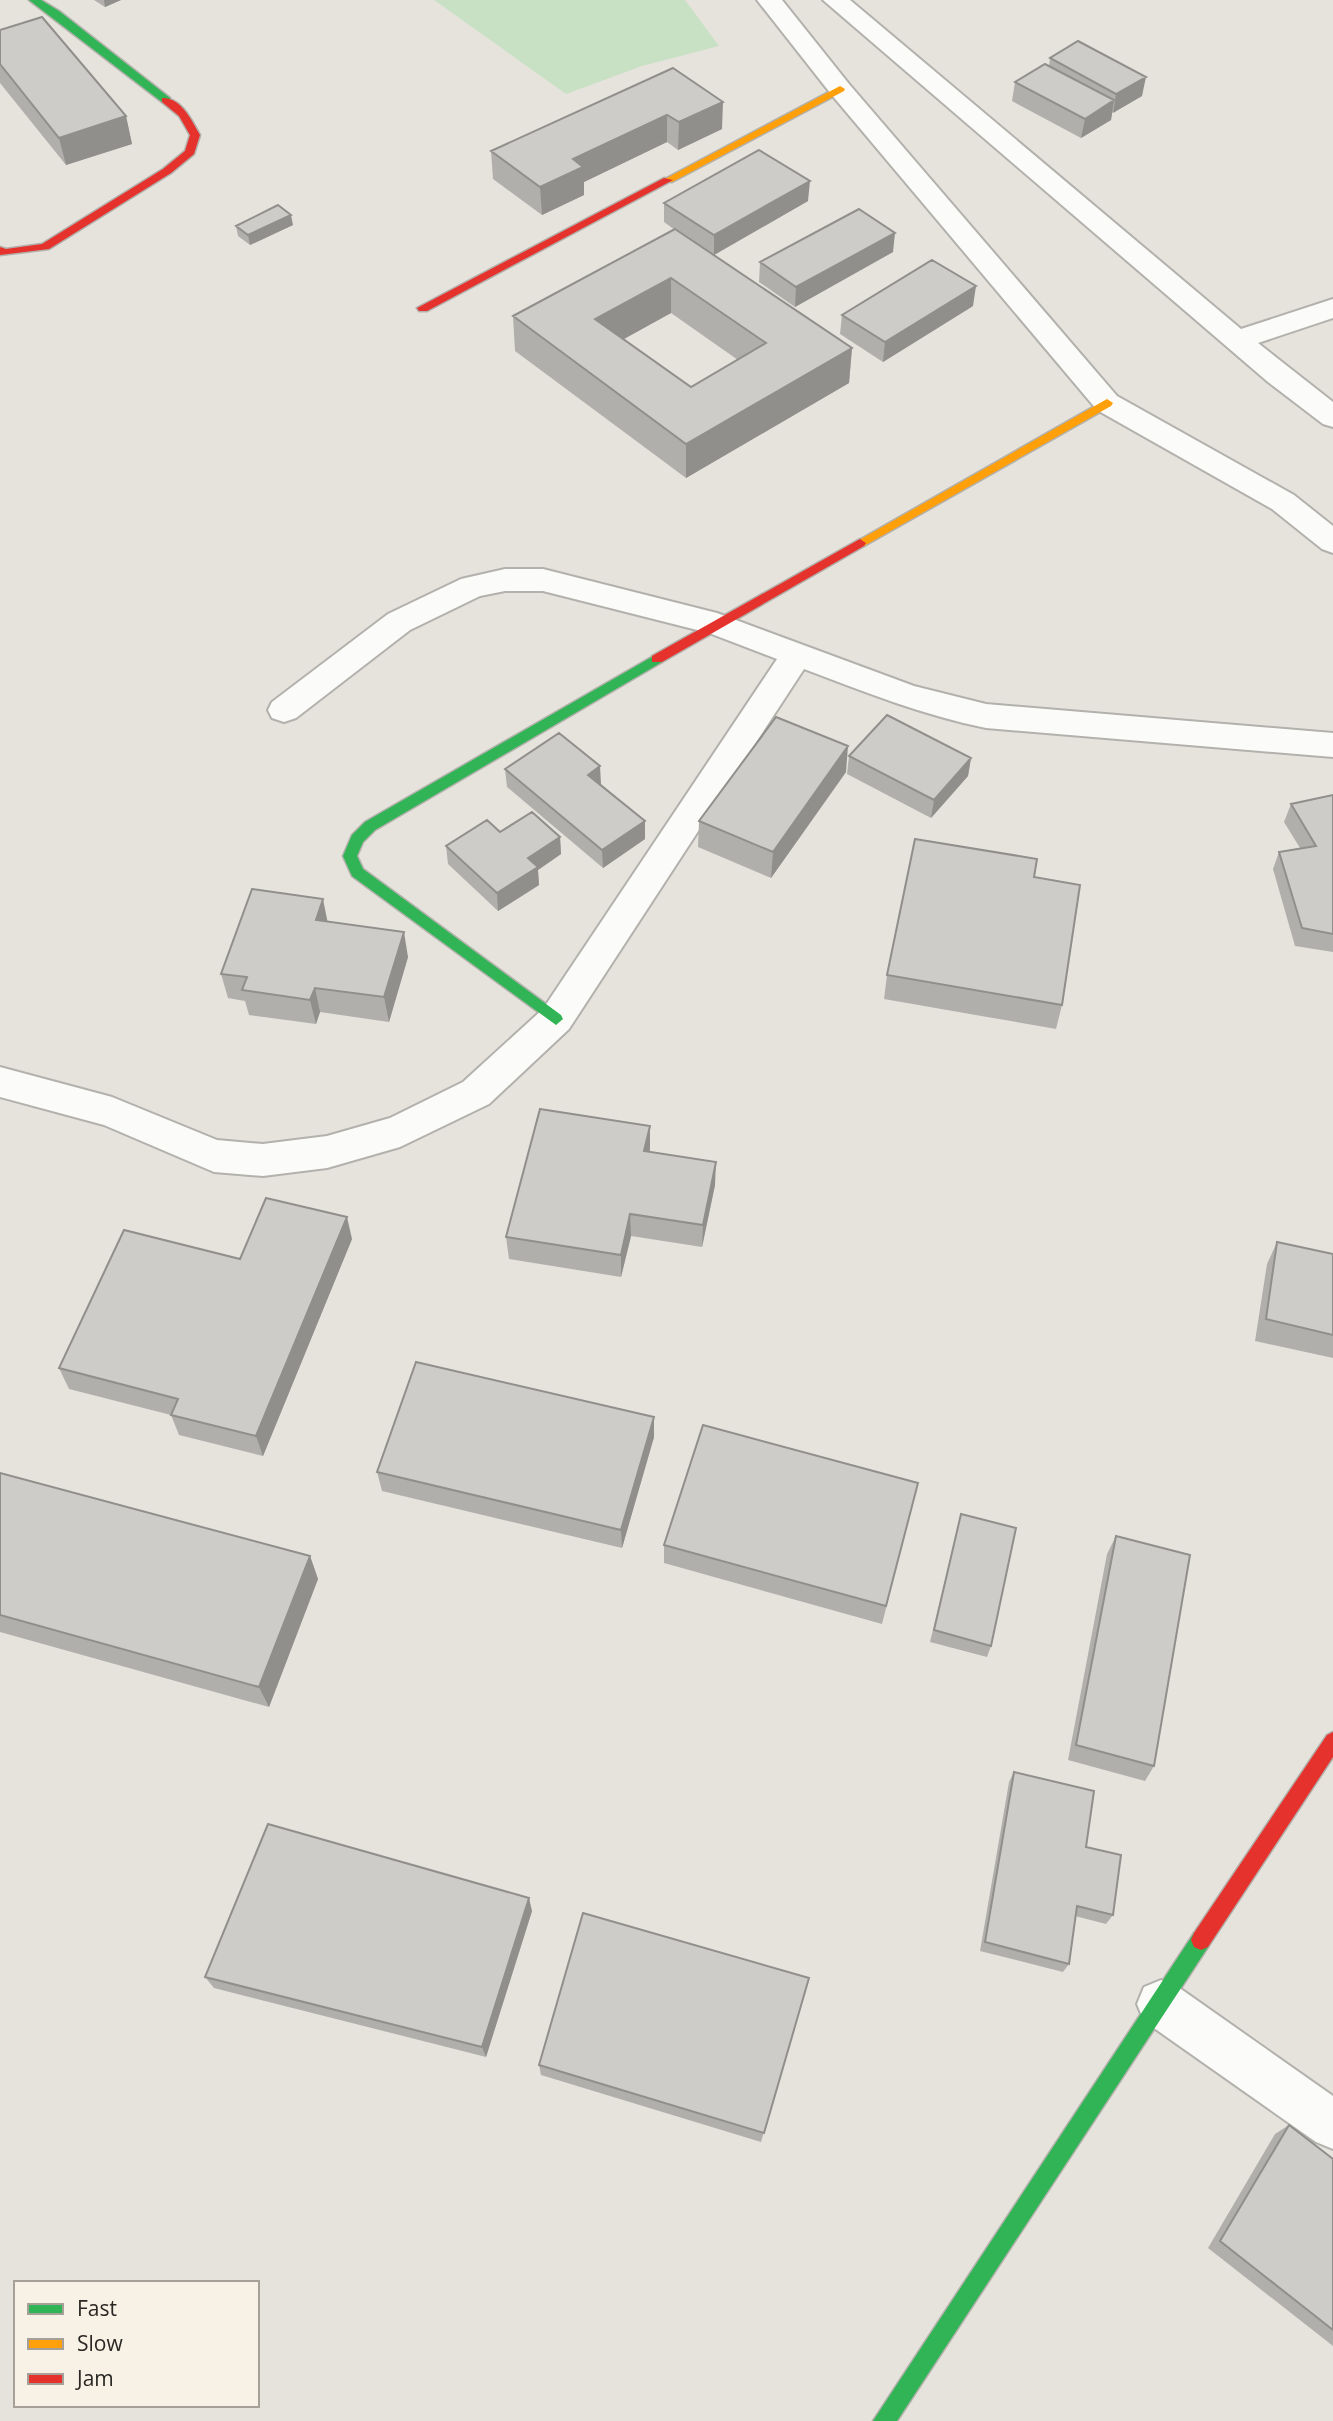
<svg xmlns="http://www.w3.org/2000/svg" width="1333" height="2421" font-family="'Open Sans',sans-serif">
<style>
.green{fill:#c8e0c3}
.lines{fill:none;stroke-linecap:round;stroke-linejoin:round}
.street-casing{stroke:#b3b1ac;stroke-width:4}
.fast-casing{stroke:#b3b1ac;stroke-width:3}
.slow-casing{stroke:#b3b1ac;stroke-width:3}
.jam-casing{stroke:#b3b1ac;stroke-width:3}
.street{fill:#fbfbfa;fill-rule:evenodd}
.fast{fill:#30b455;fill-rule:evenodd}
.slow{fill:#ff9f0a;fill-rule:evenodd}
.jam{fill:#e5322d;fill-rule:evenodd}
.wall{fill:#b1afac;fill-rule:evenodd}
.shaded-wall{fill:#908f8c}
.building{fill:#ceccc8;stroke:#908f8c;stroke-width:2;fill-rule:evenodd}
</style>
<rect width="100%" height="100%" fill="#e6e3dd"/>
<path class="green" d="M 434,0 L 685,0 L 719,46 L 642,66 L 566,94 Z"/>
<g class="lines">
<defs>
<path id="street" d="M 757,0 L 782,0 L 849,84 L 1117,396 L 1294,495 L 1333,526 L 1333,553 L 1322,549 L 1272,509 L 1097,410 L 831,94 Z
M 823,0 L 850,0 L 1241,329 L 1333,299 L 1333,318 L 1258,343 L 1333,402 L 1333,427 L 1323,424 L 1268,382 Z
M 505,569 L 543,569 L 717,613 L 914,686 L 986,704 L 1333,733 L 1333,757 L 986,728 C 923,715 864,692 804,669 L 569,1029 L 489,1104 L 400,1147 L 327,1168 L 263,1176 L 214,1172 L 104,1125 L 0,1097 L 0,1067 L 112,1097 L 217,1140 L 263,1144 L 327,1136 L 390,1118 L 463,1082 L 543,1009 L 777,659 L 709,633 L 543,591 L 505,591 L 480,596 L 410,630 L 296,718 L 284,722 L 272,718 L 268,710 L 272,702 L 388,614 L 461,579 Z
M 1161,1980 L 1178,1987 L 1333,2096 L 1333,2149 L 1316,2142 L 1144,2021 L 1137,2004 L 1144,1987 Z"/>
<path id="fast" d="M 29,0 L 41,0 L 59,11 L 170,98 L 170,102 L 162,102 Z
M 657,654 L 664,659 L 662,662 L 375,830 L 363,842 L 357,856 L 363,869 L 561,1015 L 563,1019 L 556,1025 L 352,876 L 343,856 L 352,835 L 365,822 Z
M 1201,1930 L 1208,1933 L 1211,1940 L 1208,1947 L 897,2421 L 873,2421 L 1194,1933 Z"/>
<path id="slow" d="M 840,86 L 845,89 L 844,91 L 672,182 L 663,180 Z
M 1107,399 L 1113,403 L 1111,406 L 864,546 L 856,546 L 854,543 Z"/>
<path id="jam" d="M 162,98 C 181,97 192,121 200,135 L 194,154 L 171,173 L 49,249 L 0,255 L 0,247 L 6,249 L 42,244 L 163,169 L 185,151 L 190,135 L 179,116 L 162,102 Z
M 664,178 L 673,180 L 427,311 L 419,311 L 417,308 Z
M 860,539 L 866,543 L 864,546 L 662,662 L 652,662 L 652,656 Z
M 1333,1732 L 1333,1757 L 1208,1947 L 1201,1950 L 1194,1947 L 1191,1940 L 1194,1933 L 1327,1735 Z"/>
</defs>
<use href="#street" class="street-casing"/>
<use href="#fast" class="fast-casing"/>
<use href="#slow" class="slow-casing"/>
<use href="#jam" class="jam-casing"/>
<use href="#street" class="street"/>
<use href="#fast" class="fast"/>
<use href="#slow" class="slow"/>
<use href="#jam" class="jam"/>
</g>
<path class="wall" d="M 94,0 L 121,0 L 105,7 Z
M 0,30 L 126,116 L 132,144 L 66,165 L 0,83 Z
M 1050,58 L 1142,96 L 1112,113 L 1111,120 L 1081,138 L 1012,101 L 1015,82 L 1049,66 Z
M 673,68 L 722,129 L 678,150 L 667,142 L 584,182 L 584,195 L 542,215 L 493,179 L 491,151 Z
M 808,201 L 714,255 L 852,348 L 849,383 L 686,478 L 515,351 L 513,316 L 675,230 L 664,222 L 664,203 ZM 671,313 L 738,360 L 691,387 L 623,339 Z
M 293,225 L 250,245 L 238,236 L 236,226 Z
M 893,252 L 795,307 L 759,282 L 760,262 Z
M 973,306 L 883,362 L 840,334 L 842,315 Z
M 849,756 L 971,758 L 968,776 L 931,818 L 847,774 Z
M 505,769 L 601,784 L 645,821 L 645,839 L 603,868 L 507,787 Z
M 846,772 L 771,878 L 698,847 L 699,821 Z
M 1333,795 L 1333,952 L 1295,946 L 1273,869 L 1279,852 L 1300,848 L 1284,822 L 1291,804 Z
M 500,832 L 560,837 L 561,854 L 538,870 L 539,885 L 498,911 L 448,864 L 446,846 Z
M 1034,877 L 1062,1005 L 1056,1029 L 884,999 L 887,975 Z
M 328,922 L 408,957 L 389,1022 L 320,1012 L 316,1024 L 249,1015 L 245,1001 L 228,998 L 221,974 Z
M 650,1126 L 650,1152 L 715,1185 L 702,1247 L 631,1236 L 621,1277 L 509,1259 L 506,1237 Z
M 352,1239 L 263,1456 L 179,1435 L 171,1415 L 69,1389 L 59,1368 L 240,1259 Z
M 1277,1242 L 1333,1254 L 1333,1358 L 1255,1341 L 1267,1264 Z
M 654,1417 L 654,1437 L 622,1548 L 382,1491 L 377,1472 Z
M 0,1473 L 310,1556 L 318,1579 L 269,1707 L 0,1632 Z
M 918,1483 L 882,1624 L 664,1563 L 664,1545 Z
M 961,1514 L 991,1646 L 987,1657 L 930,1642 Z
M 1116,1536 L 1154,1766 L 1145,1781 L 1068,1760 L 1107,1554 Z
M 1014,1772 L 1086,1847 L 1113,1915 L 1106,1924 L 1075,1916 L 1069,1964 L 1063,1972 L 980,1951 L 1009,1782 Z
M 532,1911 L 486,2057 L 214,1988 L 205,1977 Z
M 806,1990 L 761,2142 L 541,2075 L 539,2065 Z
M 1289,2125 L 1333,2159 L 1333,2346 L 1208,2248 L 1275,2134 Z"/>
<path class="shaded-wall" d="M 104,0 L 121,0 L 105,7 Z
M 1146,77 L 1142,96 L 1113,113 L 1116,94 Z
M 1114,100 L 1111,120 L 1081,138 L 1085,119 Z
M 723,102 L 722,129 L 678,150 L 679,122 Z
M 667,115 L 667,142 L 584,182 L 584,195 L 542,215 L 540,187 L 573,159 Z
M 126,116 L 132,144 L 66,165 L 59,138 Z
M 810,181 L 808,201 L 714,255 L 714,235 Z
M 291,215 L 293,225 L 250,245 L 248,235 Z
M 895,233 L 893,252 L 795,307 L 796,287 Z
M 671,278 L 671,313 L 597,354 L 595,319 Z
M 976,286 L 973,306 L 883,362 L 885,342 Z
M 852,348 L 849,383 L 686,478 L 686,444 Z
M 848,746 L 846,772 L 771,878 L 773,852 Z
M 971,758 L 968,776 L 931,818 L 934,800 Z
M 600,766 L 601,784 L 589,793 L 588,775 Z
M 645,821 L 645,839 L 603,868 L 602,850 Z
M 560,837 L 561,854 L 538,870 L 539,885 L 498,911 L 497,893 L 528,858 Z
M 323,899 L 328,924 L 316,920 Z
M 404,932 L 408,957 L 389,1022 L 384,997 Z
M 315,988 L 320,1012 L 316,1024 L 310,1000 Z
M 650,1126 L 650,1149 L 645,1174 L 644,1151 Z
M 716,1162 L 715,1185 L 702,1247 L 703,1225 Z
M 630,1214 L 631,1236 L 621,1277 L 621,1255 Z
M 347,1217 L 352,1239 L 263,1456 L 256,1436 Z
M 654,1417 L 654,1437 L 622,1548 L 621,1530 Z
M 310,1556 L 318,1579 L 269,1707 L 259,1687 Z
M 529,1898 L 532,1911 L 486,2057 L 482,2047 Z"/>
<path class="building" d="M 42,17 L 126,116 L 59,138 L 0,64 L 0,30 Z
M 1078,41 L 1146,77 L 1116,94 L 1050,58 Z
M 1045,64 L 1114,100 L 1085,119 L 1015,82 Z
M 673,68 L 723,102 L 679,122 L 667,115 L 573,159 L 583,167 L 540,187 L 491,151 Z
M 759,150 L 810,181 L 714,235 L 664,203 Z
M 278,205 L 291,215 L 248,235 L 236,226 Z
M 859,209 L 895,233 L 796,287 L 760,262 Z
M 675,229 L 852,348 L 686,444 L 513,316 ZM 671,278 L 766,343 L 691,387 L 595,319 Z
M 932,260 L 976,286 L 885,342 L 842,315 Z
M 887,715 L 971,758 L 934,800 L 849,756 Z
M 776,717 L 848,746 L 773,852 L 699,821 Z
M 559,733 L 600,766 L 588,775 L 645,821 L 602,850 L 505,769 Z
M 1333,795 L 1333,934 L 1302,928 L 1279,852 L 1316,846 L 1291,804 Z
M 532,812 L 560,837 L 528,858 L 538,867 L 497,893 L 446,846 L 487,820 L 500,832 Z
M 915,839 L 1037,859 L 1034,877 L 1080,885 L 1062,1005 L 887,975 Z
M 252,889 L 323,899 L 316,920 L 404,932 L 384,997 L 315,988 L 310,1000 L 242,990 L 247,977 L 221,974 Z
M 540,1109 L 650,1126 L 644,1151 L 716,1162 L 703,1225 L 630,1214 L 621,1255 L 506,1237 Z
M 266,1198 L 347,1217 L 256,1436 L 171,1415 L 178,1399 L 59,1368 L 124,1230 L 240,1259 Z
M 1277,1242 L 1333,1254 L 1333,1335 L 1266,1319 Z
M 416,1362 L 654,1417 L 621,1530 L 377,1472 Z
M 703,1425 L 918,1483 L 886,1606 L 664,1545 Z
M 0,1473 L 310,1556 L 259,1687 L 0,1615 Z
M 961,1514 L 1016,1528 L 991,1646 L 934,1630 Z
M 1116,1536 L 1190,1555 L 1154,1766 L 1076,1745 Z
M 1014,1772 L 1094,1791 L 1086,1847 L 1121,1855 L 1113,1915 L 1077,1906 L 1069,1964 L 985,1942 Z
M 268,1824 L 529,1898 L 482,2047 L 205,1977 Z
M 583,1913 L 809,1978 L 764,2133 L 539,2065 Z
M 1289,2125 L 1333,2159 L 1333,2330 L 1220,2241 Z"/>
<rect x="14" y="2281" width="245" height="126" fill="#f8f1e6" stroke="#a5a098" stroke-width="2"/>
<rect x="28" y="2304" width="35" height="10" fill="#30b455" stroke="#a5a098" stroke-width="2"/>
<text x="77" y="2316" font-size="21" fill="#292723">Fast</text>
<rect x="28" y="2339" width="35" height="10" fill="#ff9f0a" stroke="#a5a098" stroke-width="2"/>
<text x="77" y="2351" font-size="21" fill="#292723">Slow</text>
<rect x="28" y="2374" width="35" height="10" fill="#e5322d" stroke="#a5a098" stroke-width="2"/>
<text x="77" y="2386" font-size="21" fill="#292723">Jam</text>
</svg>
